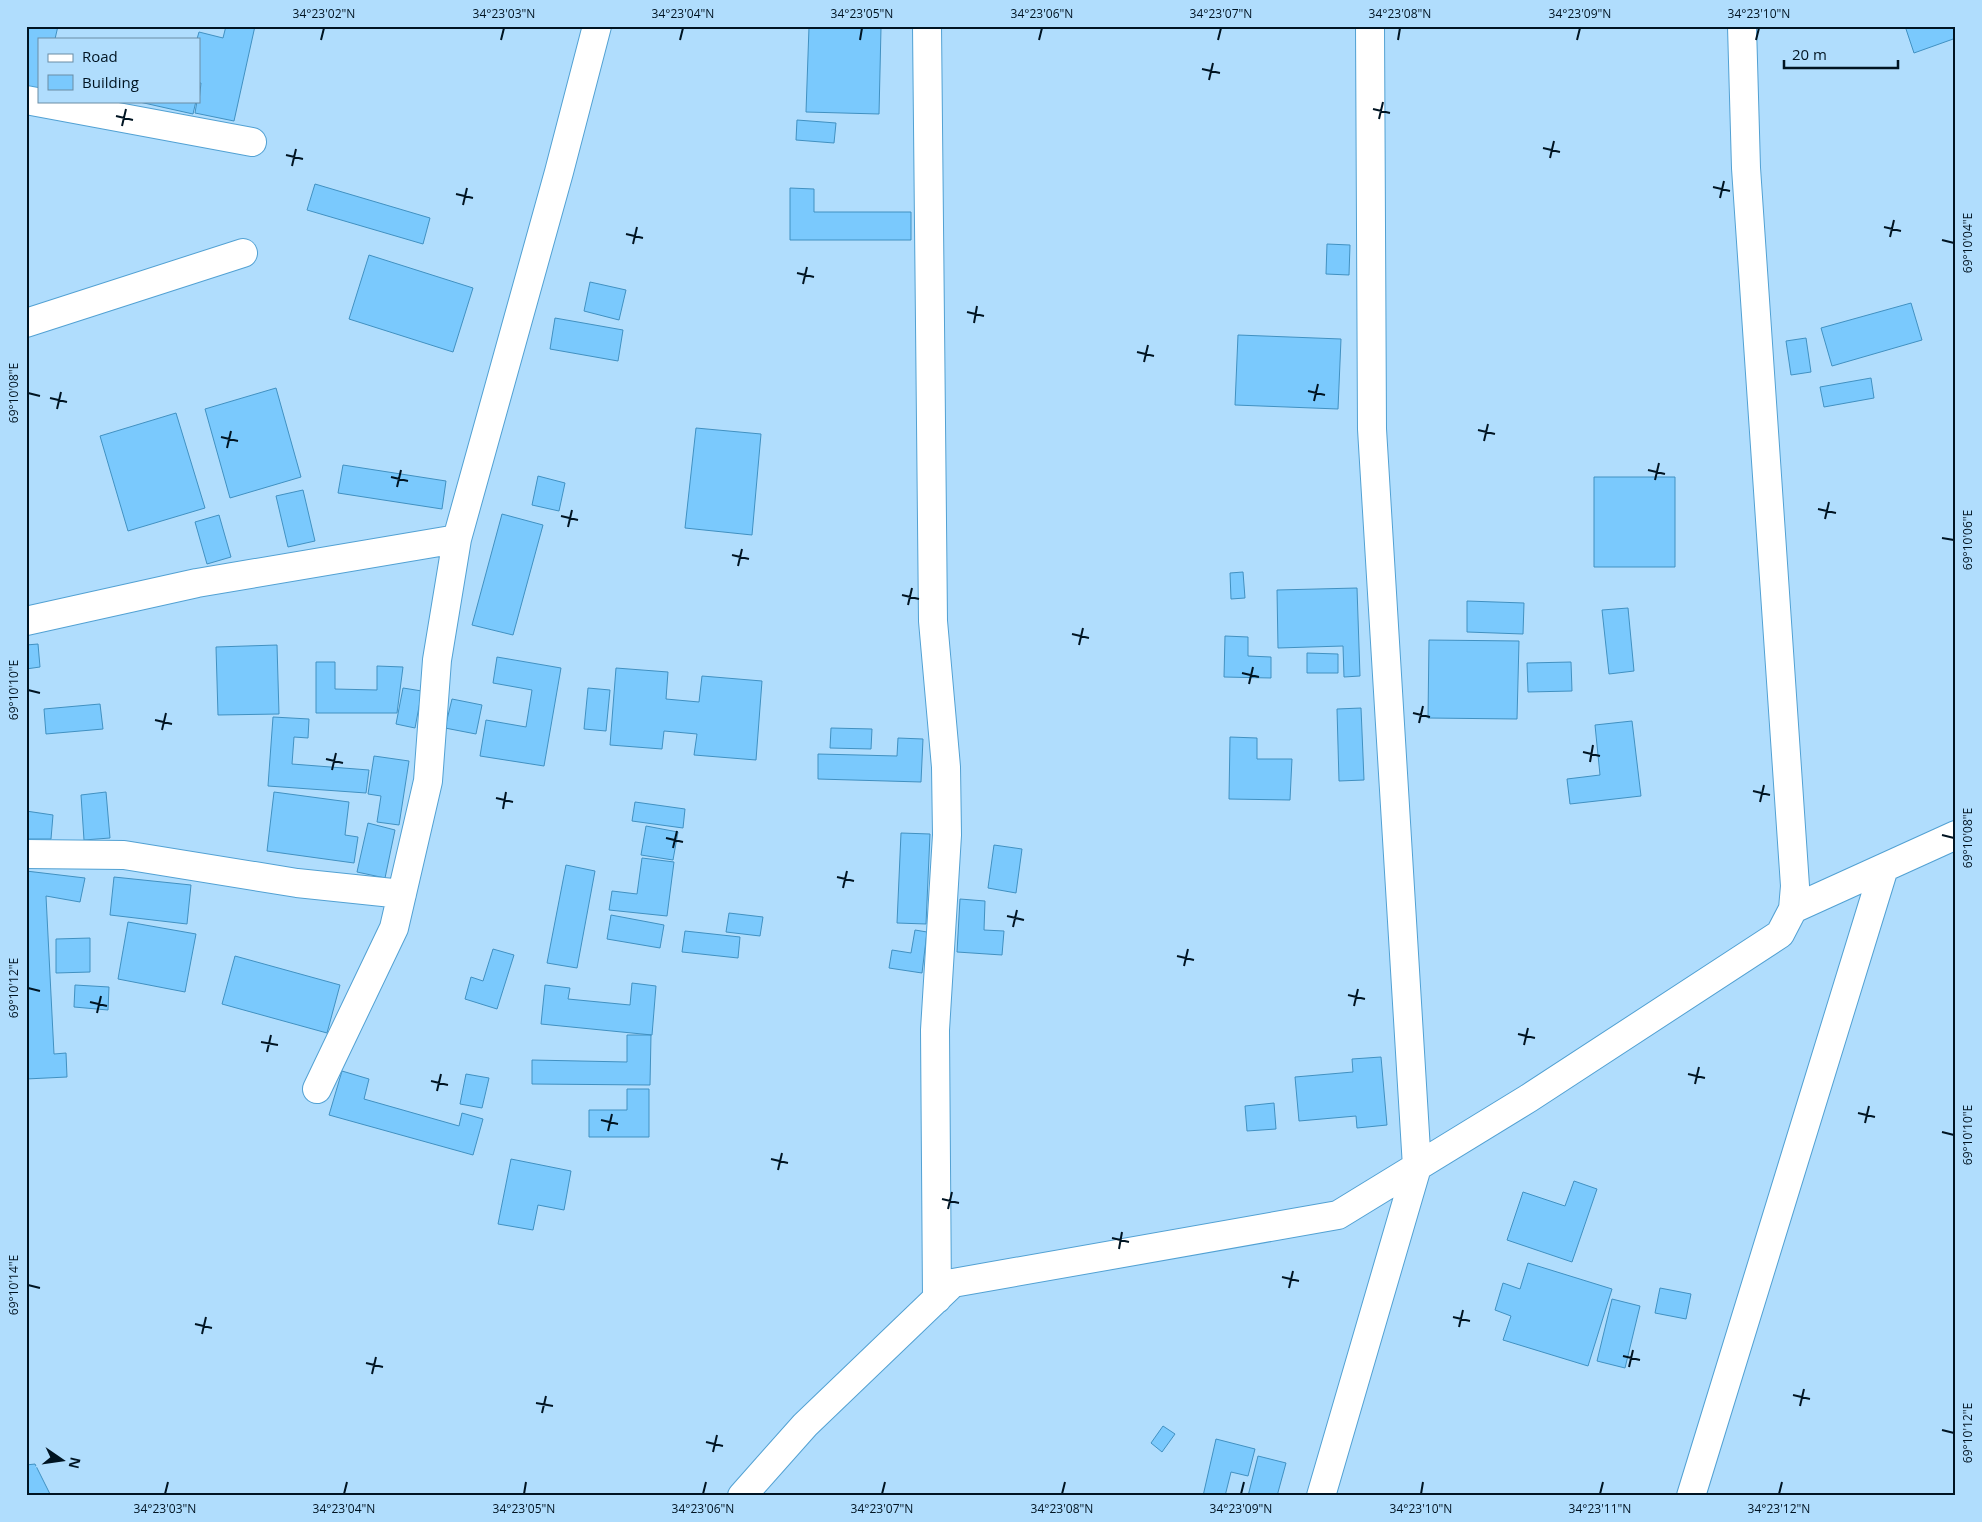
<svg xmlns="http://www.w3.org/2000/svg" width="1982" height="1522" font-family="'Open Sans',sans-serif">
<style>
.building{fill:#7ac9fd;stroke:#4191c2}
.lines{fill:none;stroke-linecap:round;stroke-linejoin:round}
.minor-casing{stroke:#52a1d3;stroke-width:30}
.minor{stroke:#fff;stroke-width:28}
.ticks{fill:none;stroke:#001422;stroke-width:2}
.neatline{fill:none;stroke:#001422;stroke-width:2}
.ticks-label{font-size:12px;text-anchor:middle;fill:#001422}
</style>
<rect width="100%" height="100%" fill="#b0ddfd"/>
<path class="building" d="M 26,26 L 58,26 L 55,39 L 39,39 L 39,90 L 26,87 Z
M 226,26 L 255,26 L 234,121 L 195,113 L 197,101 L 199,101 L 201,83 L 199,83 L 199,39 L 197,39 L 199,32 L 223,38 Z
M 1905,26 L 1956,26 L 1956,38 L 1914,53 Z
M 809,27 L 881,28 L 879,114 L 806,112 Z
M 135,101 L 196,101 L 193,114 Z
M 797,120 L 836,123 L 834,143 L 796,140 Z
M 315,184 L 430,218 L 423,244 L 307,210 Z
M 790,188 L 814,189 L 814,212 L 911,212 L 911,240 L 790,240 Z
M 1327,244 L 1350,245 L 1349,275 L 1326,274 Z
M 369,255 L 473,288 L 453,352 L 349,319 Z
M 590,282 L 626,290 L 619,320 L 584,311 Z
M 1911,303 L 1922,340 L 1832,366 L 1821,328 Z
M 555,318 L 623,330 L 618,361 L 550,349 Z
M 1238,335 L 1341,339 L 1338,409 L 1235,405 Z
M 1806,338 L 1811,372 L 1791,375 L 1786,341 Z
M 1871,378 L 1874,398 L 1824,407 L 1820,387 Z
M 276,388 L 301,477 L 230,498 L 205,409 Z
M 176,413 L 205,508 L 128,531 L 100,436 Z
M 696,428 L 761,434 L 752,535 L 685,528 Z
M 343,465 L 446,481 L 442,509 L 338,493 Z
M 538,476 L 565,483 L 559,511 L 532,505 Z
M 1594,477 L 1675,477 L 1675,567 L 1594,567 Z
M 303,490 L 315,541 L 288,547 L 276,496 Z
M 502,514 L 543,525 L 513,635 L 472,625 Z
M 219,515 L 231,557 L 207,564 L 195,522 Z
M 1243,572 L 1245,598 L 1231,599 L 1230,573 Z
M 1357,588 L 1360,676 L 1344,677 L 1343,646 L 1278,648 L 1277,590 Z
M 1467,601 L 1524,603 L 1523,634 L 1467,632 Z
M 1628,608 L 1634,671 L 1609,674 L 1602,610 Z
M 1225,636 L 1248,637 L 1248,656 L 1271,657 L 1271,678 L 1224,677 Z
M 1429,640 L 1519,641 L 1517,719 L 1428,718 Z
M 38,644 L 40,667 L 26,669 L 26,645 Z
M 277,645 L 279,714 L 218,715 L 216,647 Z
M 1307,653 L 1338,654 L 1338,673 L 1307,673 Z
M 497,657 L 561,668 L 544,766 L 480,756 L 486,720 L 526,727 L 532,690 L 493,683 Z
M 316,662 L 335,662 L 335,689 L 377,690 L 377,666 L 403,667 L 397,713 L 316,713 Z
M 1571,662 L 1572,691 L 1528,692 L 1527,663 Z
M 616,668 L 668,672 L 666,699 L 699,702 L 702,676 L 762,681 L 756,760 L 694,755 L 697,734 L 664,731 L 662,749 L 610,745 Z
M 403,688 L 422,691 L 415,728 L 396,724 Z
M 588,688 L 610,690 L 606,731 L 584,729 Z
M 452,699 L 482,705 L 476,734 L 445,728 Z
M 100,704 L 103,729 L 46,734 L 44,709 Z
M 1361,708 L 1364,780 L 1339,781 L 1337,709 Z
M 273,717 L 309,719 L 308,738 L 294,737 L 292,764 L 369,770 L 366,793 L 268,786 Z
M 1632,721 L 1641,796 L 1570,804 L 1567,779 L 1600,775 L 1595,725 Z
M 831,728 L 872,729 L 871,749 L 830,748 Z
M 1230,737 L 1257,738 L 1257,759 L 1292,759 L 1290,800 L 1229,799 Z
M 898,738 L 923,739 L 921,782 L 818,779 L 818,754 L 897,756 Z
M 374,756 L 409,761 L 399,825 L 377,822 L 381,796 L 368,794 Z
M 106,792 L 110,838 L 84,840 L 81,795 Z
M 274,792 L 349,802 L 345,835 L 358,837 L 354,863 L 267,851 Z
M 635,802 L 685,809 L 683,828 L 632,821 Z
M 26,811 L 53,815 L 51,839 L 26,839 Z
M 368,823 L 395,830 L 385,878 L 357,872 Z
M 646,826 L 678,832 L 673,860 L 641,855 Z
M 901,833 L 930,834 L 926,924 L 897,923 Z
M 994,845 L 1022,849 L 1016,893 L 988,888 Z
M 642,858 L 674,862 L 667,916 L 609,910 L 612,891 L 637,894 Z
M 566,865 L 595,871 L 577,968 L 547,963 Z
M 26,871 L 85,878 L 80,902 L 46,896 L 54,1054 L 66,1053 L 67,1077 L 26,1079 Z
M 114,877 L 191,885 L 187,924 L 110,915 Z
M 960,899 L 985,901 L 984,930 L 1004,931 L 1002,955 L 957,952 Z
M 729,913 L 763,917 L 760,936 L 726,932 Z
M 611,915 L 664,925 L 660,948 L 607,939 Z
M 128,922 L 196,934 L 185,992 L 118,979 Z
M 915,930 L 927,932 L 922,973 L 889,968 L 892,950 L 911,953 Z
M 685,931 L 740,937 L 738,958 L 682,952 Z
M 90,938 L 90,972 L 56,973 L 56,939 Z
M 493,949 L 514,955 L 497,1009 L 465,999 L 471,977 L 483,981 Z
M 235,956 L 340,985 L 327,1033 L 222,1004 Z
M 632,983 L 656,986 L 652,1035 L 541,1024 L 545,985 L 570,988 L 568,999 L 630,1005 Z
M 75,985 L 109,987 L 108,1010 L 74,1007 Z
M 627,1035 L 651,1035 L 650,1085 L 532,1084 L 532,1060 L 627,1062 Z
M 1381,1057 L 1387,1125 L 1357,1128 L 1356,1116 L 1299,1121 L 1295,1077 L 1353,1072 L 1352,1059 Z
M 342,1071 L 369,1079 L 364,1099 L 459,1126 L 462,1113 L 483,1119 L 473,1155 L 329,1115 Z
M 466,1074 L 489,1078 L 482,1108 L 460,1104 Z
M 627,1089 L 649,1089 L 649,1137 L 589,1137 L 589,1110 L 627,1110 Z
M 1274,1103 L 1276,1129 L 1247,1131 L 1245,1106 Z
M 511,1159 L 571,1171 L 564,1210 L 538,1205 L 533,1230 L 498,1224 Z
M 1574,1181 L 1597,1189 L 1572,1262 L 1507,1240 L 1523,1192 L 1565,1206 Z
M 1528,1263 L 1612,1289 L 1588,1366 L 1503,1340 L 1511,1316 L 1495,1310 L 1503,1283 L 1520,1289 Z
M 1660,1288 L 1691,1294 L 1686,1319 L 1655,1313 Z
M 1612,1299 L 1640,1306 L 1625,1368 L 1597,1361 Z
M 1163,1426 L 1175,1434 L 1162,1452 L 1151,1443 Z
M 1216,1439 L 1255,1449 L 1248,1476 L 1231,1472 L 1225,1496 L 1203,1496 Z
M 1258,1456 L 1286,1463 L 1277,1496 L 1248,1496 Z
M 35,1464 L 51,1496 L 26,1496 L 26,1465 Z"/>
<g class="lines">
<defs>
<path id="minor" d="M 927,26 L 933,621 L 946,767 L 947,835 L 935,1030 L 937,1299
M 26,100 L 252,142
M 26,323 L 243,253
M 26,621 L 197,583 L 457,539
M 26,854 L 124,855 L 297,883 L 402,894
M 1793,909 L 1956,835
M 317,1089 L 394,928 L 428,781 L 437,660 L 457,539 L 559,172 L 597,26
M 742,1496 L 805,1425 L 953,1283 L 1338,1215 L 1529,1098 L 1780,934 L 1793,909 L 1795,886 L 1746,168 L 1742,26
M 1321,1496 L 1417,1167 L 1372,429 L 1370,26
M 1691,1496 L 1884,868"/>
</defs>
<use href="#minor" class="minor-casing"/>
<use href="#minor" class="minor"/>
</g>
<path class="ticks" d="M 321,40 L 324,28M 501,40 L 504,28M 680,40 L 683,28M 860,40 L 862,28M 1039,40 L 1042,28M 1218,40 L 1221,28M 1398,40 L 1400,28M 1577,40 L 1580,28M 1756,40 L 1759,28M 1202,69 L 1220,73M 1209,80 L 1213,63M 1373,109 L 1390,113M 116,116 L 133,120M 1379,119 L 1383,102M 122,126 L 126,109M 1543,148 L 1560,152M 286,155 L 303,159M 1550,158 L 1554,141M 292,166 L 296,149M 1713,187 L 1730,191M 456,194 L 473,198M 1720,198 L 1724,181M 463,205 L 467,188M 1884,227 L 1901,231M 626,234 L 643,238M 1890,237 L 1894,220M 1942,240 L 1954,243M 633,244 L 637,227M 797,273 L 814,277M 803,284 L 807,267M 967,312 L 984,316M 974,323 L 977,306M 1137,352 L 1154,356M 1144,362 L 1148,345M 1308,391 L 1325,395M 28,393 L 40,396M 50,398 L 67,402M 1314,401 L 1318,384M 57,409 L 61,392M 1478,430 L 1495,434M 221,437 L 238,441M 1484,441 L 1488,424M 227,448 L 231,431M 1648,470 L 1665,474M 391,477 L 408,481M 1655,480 L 1659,463M 397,487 L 401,470M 1818,509 L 1836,513M 561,516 L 578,520M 1825,519 L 1829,502M 568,527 L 572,510M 1942,538 L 1954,540M 732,555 L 749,559M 738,566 L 742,549M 902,595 L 919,599M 908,605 L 912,588M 1072,634 L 1089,638M 1079,645 L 1083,628M 1242,673 L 1259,677M 1249,684 L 1253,667M 28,690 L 40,693M 1413,713 L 1430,717M 155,720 L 172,724M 1419,723 L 1423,706M 162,730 L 166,713M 1583,752 L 1600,756M 326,759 L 343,763M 1590,762 L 1593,745M 332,770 L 336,753M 1753,791 L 1770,795M 496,798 L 513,802M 1760,802 L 1764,785M 503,809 L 506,792M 1942,835 L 1954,838M 666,838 L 683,842M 673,848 L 677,831M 837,877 L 854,881M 843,888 L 847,871M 1007,916 L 1024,920M 1013,927 L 1017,910M 1177,956 L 1194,960M 1184,966 L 1188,949M 28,988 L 40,991M 1348,995 L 1365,999M 90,1002 L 107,1006M 1354,1006 L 1358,989M 97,1013 L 101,996M 1518,1034 L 1535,1038M 261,1042 L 278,1045M 1524,1045 L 1528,1028M 267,1052 L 271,1035M 1688,1074 L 1705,1078M 431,1081 L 448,1085M 1695,1084 L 1699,1067M 437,1091 L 441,1074M 1858,1113 L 1875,1117M 601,1120 L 618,1124M 1865,1123 L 1869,1106M 608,1131 L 612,1114M 1942,1132 L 1954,1135M 771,1159 L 788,1163M 778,1170 L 782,1153M 942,1199 L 959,1203M 948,1209 L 952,1192M 1112,1238 L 1129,1242M 1119,1249 L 1122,1232M 1282,1277 L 1299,1281M 28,1285 L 40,1288M 1289,1288 L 1293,1271M 1453,1317 L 1470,1321M 195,1324 L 212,1328M 1459,1327 L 1463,1310M 202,1334 L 206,1317M 1623,1356 L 1640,1360M 366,1363 L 383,1367M 1629,1367 L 1633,1350M 372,1374 L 376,1357M 1793,1395 L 1810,1399M 536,1403 L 553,1406M 1800,1406 L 1804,1389M 542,1413 L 546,1396M 1942,1430 L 1954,1433M 706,1442 L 723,1446M 713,1452 L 717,1435M 165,1494 L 168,1482M 344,1494 L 347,1482M 524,1494 L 526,1482M 703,1494 L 706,1482M 882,1494 L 885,1482M 1062,1494 L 1065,1482M 1241,1494 L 1244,1482M 1421,1494 L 1423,1482M 1600,1494 L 1603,1482M 1779,1494 L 1782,1482"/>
<rect width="1982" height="1522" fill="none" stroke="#b0ddfd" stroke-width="55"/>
<rect x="38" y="38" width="162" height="65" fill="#b0ddfd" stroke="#6a8da5"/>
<rect x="48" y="54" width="25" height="8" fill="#ffffff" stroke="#6a8da5"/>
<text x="82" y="62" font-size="15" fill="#001422">Road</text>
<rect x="48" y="75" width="25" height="15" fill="#7ac9fd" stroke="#6a8da5"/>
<text x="82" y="88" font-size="15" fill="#001422">Building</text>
<g transform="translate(62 1460) rotate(103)" stroke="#b0ddfd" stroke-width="4" paint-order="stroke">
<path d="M0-4L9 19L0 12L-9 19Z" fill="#001422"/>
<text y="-8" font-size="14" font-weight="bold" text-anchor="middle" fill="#001422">N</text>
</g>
<path d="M1784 60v8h114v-8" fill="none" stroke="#001422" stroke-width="2.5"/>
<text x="1792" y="60" font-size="15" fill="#001422" stroke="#b0ddfd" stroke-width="4" paint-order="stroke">20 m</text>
<rect x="28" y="28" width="1926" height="1466" class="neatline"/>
<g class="ticks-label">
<text x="324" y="18">34°23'02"N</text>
<text x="504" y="18">34°23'03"N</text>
<text x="683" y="18">34°23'04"N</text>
<text x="862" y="18">34°23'05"N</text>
<text x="1042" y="18">34°23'06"N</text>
<text x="1221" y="18">34°23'07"N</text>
<text x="1400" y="18">34°23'08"N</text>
<text x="1580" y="18">34°23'09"N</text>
<text x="1759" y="18">34°23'10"N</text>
<text transform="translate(1968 243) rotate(-90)" y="4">69°10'04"E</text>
<text transform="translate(14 393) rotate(-90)" y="4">69°10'08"E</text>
<text transform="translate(1968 540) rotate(-90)" y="4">69°10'06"E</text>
<text transform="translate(14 690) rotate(-90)" y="4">69°10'10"E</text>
<text transform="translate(1968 838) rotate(-90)" y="4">69°10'08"E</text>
<text transform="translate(14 988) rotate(-90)" y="4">69°10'12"E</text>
<text transform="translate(1968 1135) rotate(-90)" y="4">69°10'10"E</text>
<text transform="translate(14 1285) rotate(-90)" y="4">69°10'14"E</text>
<text transform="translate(1968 1433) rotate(-90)" y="4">69°10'12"E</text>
<text x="165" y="1513">34°23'03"N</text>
<text x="344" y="1513">34°23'04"N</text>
<text x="524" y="1513">34°23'05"N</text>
<text x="703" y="1513">34°23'06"N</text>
<text x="882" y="1513">34°23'07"N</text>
<text x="1062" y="1513">34°23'08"N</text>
<text x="1241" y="1513">34°23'09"N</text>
<text x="1421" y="1513">34°23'10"N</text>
<text x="1600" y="1513">34°23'11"N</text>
<text x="1779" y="1513">34°23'12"N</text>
</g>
</svg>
